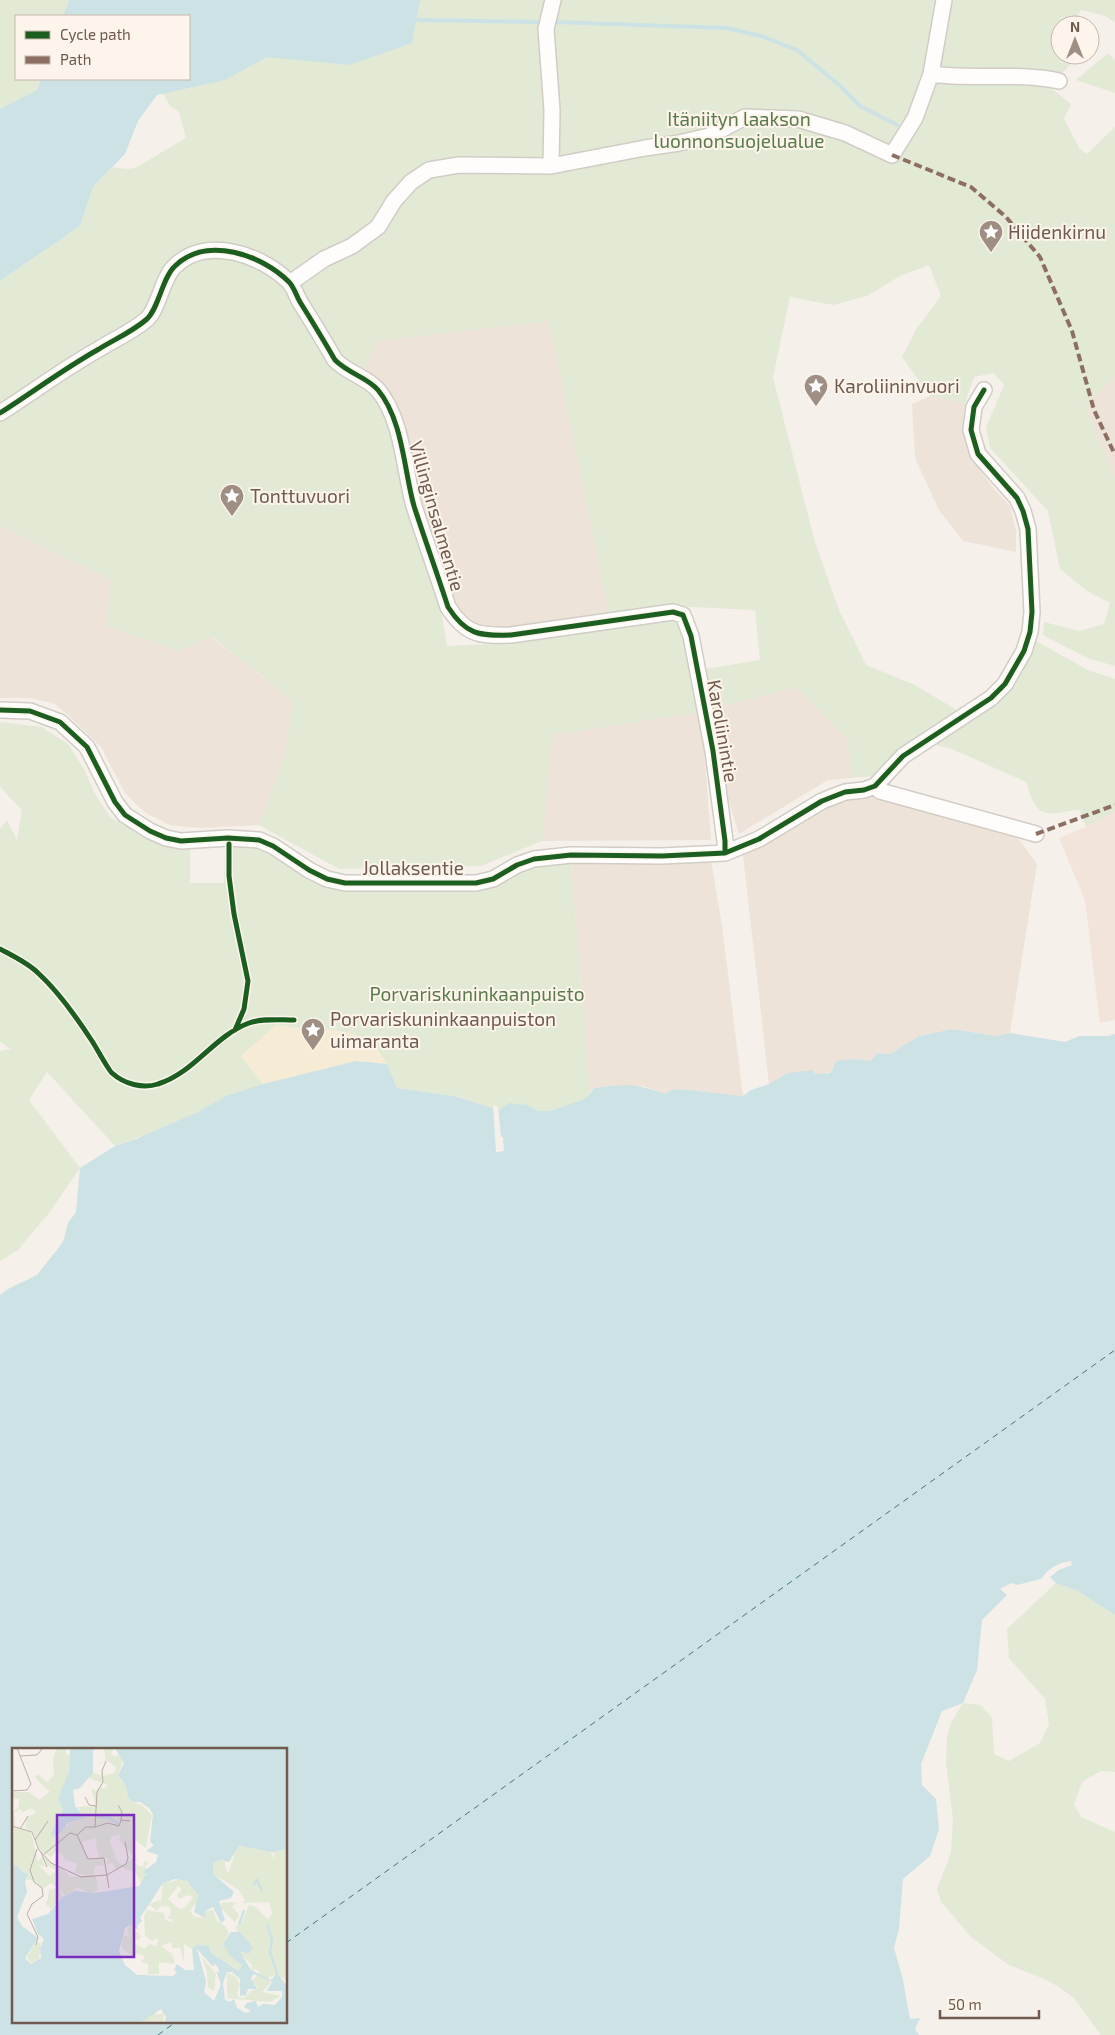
<svg xmlns="http://www.w3.org/2000/svg" width="1115" height="2035" font-family="'Exo 2',sans-serif">
<style>
.residential{fill:#ede3d8}
.commercial{fill:#f2e3db}
.green{fill:#e2ead6}
.sand{fill:#f6ecd5}
.water{fill:#cde2e4;fill-rule:evenodd}
.pier{fill:#f5f0ea}
.lines{fill:none;stroke-linecap:round;stroke-linejoin:round}
.stream{stroke:#cde2e4;stroke-width:4}
.ferry{stroke:#46737a;stroke-width:1;stroke-dasharray:6 5;stroke-linecap:butt}
.street-casing{stroke:#d2ccc5;stroke-width:18}
.street{stroke:#fefdfc;stroke-width:15}
.quiet{stroke:#8d6e63;stroke-width:4;stroke-dasharray:8 4;stroke-linecap:butt}
.cycleway-casing{stroke:#fdf5eb;stroke-width:8}
.cycleway{stroke:#1b5e20;stroke-width:5}
.labels{text-anchor:middle;stroke-width:4;stroke-linejoin:round;paint-order:stroke}
.park-label{font-size:19px;fill:#597a4a;stroke:#fdf5eb}
.poi-label{font-size:19px;fill:#70594d;stroke:#fdf5eb;text-anchor:start}
.street-label{font-size:19px;fill:#70594d;stroke:#fdf5eb}
.inset-river{fill:none;stroke:#cde2e4;stroke-width:2.5}
.inset-road{fill:none;stroke:#bcafa6;stroke-width:1}
.view{fill:#7b2cbf;fill-opacity:0.15;stroke:#7b2cbf;stroke-width:2.5}
.inset-edge{fill:none;stroke:#70594d;stroke-width:2.5}
</style>
<rect width="100%" height="100%" fill="#f5f0ea"/>
<path class="residential" d="M 549,320 L 609,613 L 499,631 L 473,629 L 453,603 L 431,541 L 413,467 L 363,372 L 377,341 Z
M 1115,377 L 1115,477 L 1089,418 L 1086,402 Z
M 930,396 L 965,403 L 963,428 L 969,455 L 994,489 L 1010,506 L 1016,531 L 1016,552 L 963,541 L 939,510 L 915,458 L 912,404 Z
M 0,526 L 111,580 L 177,651 L 211,637 L 292,700 L 285,756 L 259,825 L 200,828 L 170,825 L 144,812 L 125,793 L 101,747 L 67,714 L 53,703 L 30,698 L 0,698 Z
M 797,687 L 848,740 L 851,778 L 828,780 L 739,834 L 727,795 L 713,708 Z
M 699,712 L 703,736 L 711,840 L 542,841 L 551,735 Z
M 879,796 L 1013,831 L 1037,864 L 1010,1033 L 996,1036 L 952,1029 L 919,1036 L 890,1054 L 878,1053 L 870,1061 L 856,1059 L 832,1067 L 831,1072 L 769,1084 L 743,855 L 825,807 L 844,799 Z
M 711,860 L 722,926 L 743,1096 L 679,1089 L 672,1090 L 665,1094 L 643,1086 L 594,1088 L 590,1092 L 571,863 Z"/>
<path class="commercial" d="M 1115,812 L 1115,1020 L 1100,1023 L 1085,900 L 1059,838 L 1086,827 Z"/>
<path class="green" d="M 0,0 L 69,0 L 63,16 L 16,16 L 16,79 L 41,79 L 37,90 L 0,109 Z
M 323,0 L 1115,0 L 1115,22 L 1105,16 L 1081,10 L 1072,25 L 1060,25 L 1060,55 L 1079,55 L 1050,87 L 1071,104 L 1064,119 L 1080,149 L 1087,154 L 1115,127 L 1115,377 L 1086,403 L 1089,418 L 1115,477 L 1115,666 L 1087,658 L 1043,635 L 1044,622 L 1079,631 L 1104,624 L 1110,603 L 1087,591 L 1060,569 L 1048,511 L 990,448 L 986,427 L 1004,385 L 994,373 L 974,377 L 965,403 L 930,396 L 902,357 L 917,328 L 941,296 L 929,265 L 900,276 L 867,296 L 833,305 L 790,297 L 773,377 L 814,539 L 839,610 L 866,665 L 915,685 L 960,712 L 899,749 L 875,776 L 851,778 L 848,740 L 797,687 L 713,708 L 705,669 L 760,660 L 755,610 L 671,606 L 609,613 L 549,321 L 377,341 L 357,385 L 375,397 L 384,414 L 397,456 L 408,507 L 441,609 L 447,646 L 514,643 L 673,619 L 681,624 L 699,712 L 552,735 L 542,841 L 481,866 L 339,869 L 259,825 L 285,756 L 292,700 L 212,637 L 177,651 L 106,626 L 111,580 L 0,526 L 0,281 L 80,226 L 93,187 L 113,167 L 126,169 L 135,168 L 186,138 L 179,112 L 171,107 L 163,94 L 157,95 L 190,81 Z
M 1108,53 L 1115,60 L 1115,93 L 1076,80 Z
M 1034,640 L 1088,670 L 1115,679 L 1115,812 L 1086,827 L 1079,809 C 1044,816 1037,819 1026,782 L 952,749 L 928,743 L 971,718 Z
M 0,722 L 42,727 L 68,744 L 84,769 L 95,794 L 110,817 L 149,838 L 190,845 L 190,883 L 224,883 L 225,846 L 254,846 L 346,890 L 370,892 L 469,890 L 531,867 L 571,863 L 590,1092 L 587,1097 L 579,1101 L 550,1111 L 539,1111 L 526,1105 L 499,1110 L 454,1096 L 397,1088 L 376,1047 L 328,1029 L 307,1030 L 276,1025 L 263,1084 L 161,1129 L 115,1146 L 47,1072 L 29,1100 L 80,1168 L 49,1213 L 18,1250 L 0,1261 L 0,1051 L 11,1049 L 0,1042 L 0,829 L 7,820 L 17,840 L 22,810 L 0,787 Z
M 1056,1583 L 1078,1591 L 1115,1615 L 1115,1772 L 1101,1771 L 1082,1782 L 1074,1804 L 1081,1817 L 1115,1832 L 1115,2035 L 1101,2035 L 1074,1998 L 1059,1987 L 1044,1979 L 1009,1965 L 972,1938 L 941,1902 L 937,1889 L 951,1853 L 953,1819 L 946,1764 L 947,1736 L 951,1723 L 963,1703 L 981,1705 L 992,1718 L 994,1754 L 1009,1761 L 1040,1743 L 1049,1724 L 1045,1699 L 1009,1658 L 1007,1629 Z"/>
<path class="sand" d="M 276,1025 L 307,1030 L 328,1029 L 355,1034 L 376,1047 L 387,1064 L 356,1061 L 263,1084 L 241,1056 Z"/>
<path class="water" d="M 69,0 L 420,0 L 412,43 L 349,65 L 267,57 L 225,80 L 157,95 L 138,121 L 125,154 L 93,187 L 80,226 L 0,281 L 0,109 L 37,90 L 41,79 L 189,79 L 189,16 L 63,16 Z
M 952,1029 L 996,1036 L 1010,1033 L 1065,1042 L 1079,1036 L 1108,1036 L 1115,1034 L 1115,1615 L 1078,1591 L 1056,1583 L 1050,1577 L 1059,1570 L 1072,1565 L 1071,1561 C 1057,1563 1049,1568 1041,1579 L 1017,1585 L 1011,1583 L 1000,1589 L 1007,1595 L 982,1620 L 977,1670 L 963,1703 L 942,1711 L 921,1764 L 922,1785 L 936,1799 L 939,1829 L 930,1856 L 903,1879 L 899,1929 L 894,1948 L 903,1980 L 910,2019 L 920,2018 L 915,2029 L 919,2035 L 0,2035 L 0,1295 L 8,1289 L 37,1275 L 63,1242 L 68,1223 L 76,1212 L 80,1168 L 115,1146 L 136,1139 L 196,1113 L 226,1096 L 263,1084 L 356,1061 L 387,1064 L 397,1088 L 454,1096 L 499,1110 L 509,1103 L 527,1105 L 539,1111 L 550,1111 L 579,1101 L 587,1097 L 594,1088 C 624,1084 636,1083 665,1094 L 672,1090 L 679,1089 L 743,1096 L 751,1090 L 769,1084 L 788,1073 L 813,1070 L 815,1074 L 830,1073 L 836,1061 L 856,1059 L 870,1061 L 878,1053 L 890,1054 L 919,1036 ZM 14,1749 L 286,1749 L 286,2021 L 14,2021 Z"/>
<path class="pier" d="M 493,1105 L 498,1107 L 501,1137 L 503,1137 L 504,1151 L 496,1152 Z"/>
<g class="lines">
<path class="stream" d="M 416,20 L 540,22
M 554,22 L 726,28 L 761,36 L 797,50 L 838,84 L 860,106 L 897,125"/>
<path class="ferry" d="M 286,1943 L 1115,1350
M 158,2035 L 177,2021"/>
<defs>
<path id="street" d="M 931,74 L 944,0
M 551,166 L 645,148 L 679,143 L 709,136 L 745,117 L 798,119 L 845,133 L 892,155 L 915,118 L 931,74 C 973,80 1017,72 1059,81
M 290,283 L 324,259 L 352,246 L 378,227 L 394,201 L 411,182 L 429,170 L 459,165 L 551,166 L 552,110 L 546,29 L 553,0
M 0,413 C 33,392 65,368 99,349 C 115,339 132,332 147,319 C 159,308 162,278 175,266 C 207,235 262,255 289,282 C 294,287 296,295 300,302 C 312,321 324,341 335,360 C 349,374 367,377 378,390 C 403,420 404,471 414,506 C 425,540 437,573 448,607 C 466,635 479,636 511,635 L 673,612 L 683,615 L 691,636 L 713,751 L 725,841 L 725,853
M 0,710 L 30,711 L 60,722 L 87,747 L 115,802 L 125,815 L 150,831 L 166,838 L 181,841 L 228,838 L 259,840 L 273,846 L 309,870 L 327,879 L 345,883 L 476,883 L 493,879 L 517,865 L 534,859 L 571,855 L 662,856 L 725,853 L 759,839 L 822,801 L 845,792 L 864,790 L 875,786 L 903,756 L 991,698 L 1005,684 L 1024,651 L 1030,632 L 1032,612 L 1028,529 L 1023,511 L 1017,498 L 978,454 L 971,430 L 974,407 L 984,390
M 875,786 L 880,791 L 1036,834"/>
</defs>
<use href="#street" class="street-casing"/>
<use href="#street" class="street"/>
<path class="quiet" d="M 892,155 L 971,187 L 1006,217 L 1040,257 L 1072,331 L 1094,410 L 1115,455
M 1036,834 L 1115,805"/>
<defs>
<path id="cycleway" d="M 0,413 C 33,392 65,368 99,349 C 115,339 132,332 147,319 C 159,308 162,278 175,266 C 207,235 262,255 289,282 C 294,287 296,295 300,302 C 312,321 324,341 335,360 C 349,374 367,377 378,390 C 403,420 404,471 414,506 C 425,540 437,573 448,607 C 466,635 479,636 511,635 L 673,612 L 683,615 L 691,636 L 713,751 L 725,841 L 725,853
M 0,710 L 30,711 L 60,722 L 87,747 L 115,802 L 125,815 L 150,831 L 166,838 L 181,841 L 228,838 L 259,840 L 273,846 L 309,870 L 327,879 L 345,883 L 476,883 L 493,879 L 517,865 L 534,859 L 571,855 L 662,856 L 725,853 L 759,839 L 822,801 L 845,792 L 864,790 L 875,786 L 903,756 L 991,698 L 1005,684 L 1024,651 L 1030,632 L 1032,612 L 1028,529 L 1023,511 L 1017,498 L 978,454 L 971,430 L 974,407 L 984,390
M 229,844 L 229,876 L 234,914 L 248,981 L 244,1009 L 235,1030
M 0,949 C 13,956 28,963 38,973 C 59,992 77,1018 92,1041 C 96,1047 109,1071 112,1073 C 124,1084 143,1089 158,1084 C 194,1073 214,1036 249,1023 C 263,1018 279,1020 294,1020"/>
</defs>
<use href="#cycleway" class="cycleway-casing"/>
<use href="#cycleway" class="cycleway"/>
</g>
<defs>
<symbol id="sight-pin" viewBox="-11 -11 22 30"><path d="M0 17L-7.5 6A9.5 9.5 0 1 1 7.5 6Z" fill="#9f8e84" stroke="#fdf5eb"/><path d="M0-6L1.8-2.2L6-1.7L2.9 1.2L3.7 5.4L0 3.3L-3.7 5.4L-2.9 1.2L-6-1.7L-1.8-2.2Z" fill="#fff"/></symbol>
</defs>
<g fill-rule="evenodd">
<use href="#sight-pin" x="977" y="218" width="28" height="38"/>
<use href="#sight-pin" x="802" y="372" width="28" height="38"/>
<use href="#sight-pin" x="218" y="482" width="28" height="38"/>
<use href="#sight-pin" x="299" y="1016" width="28" height="38"/>
</g>
<g class="labels">
<g class="park-label">
<text x="739" y="126">Itäniityn laakson<tspan x="739" dy="22">luonnonsuojelualue</tspan></text>
<text x="477" y="1001">Porvariskuninkaanpuisto</text>
</g>
<g class="poi-label">
<text x="1008" y="239">Hiidenkirnu</text>
<text x="834" y="393">Karoliininvuori</text>
<text x="250" y="503">Tonttuvuori</text>
<text x="330" y="1026">Porvariskuninkaanpuiston<tspan x="330" dy="22">uimaranta</tspan></text>
</g>
<g class="street-label">
<text transform="translate(437 516) rotate(74)" y="7">Villinginsalmentie</text>
<text transform="translate(723 731) rotate(80)" y="7">Karoliinintie</text>
<text x="413" y="875">Jollaksentie</text>
</g>
</g>
<g transform="translate(12 1748)">
<rect width="275" height="275" fill="#f5f0ea"/>
<path d="M 45,0 L 54,0 L 54,6 L 59,9 L 54,35 L 46,51 L 51,62 L 39,85 L 57,77 L 55,74 L 69,63 L 64,59 L 84,58 L 79,40 L 84,43 L 87,39 L 92,41 L 96,37 L 77,30 L 81,25 L 91,28 L 102,25 L 104,19 L 94,12 L 92,1 L 101,0 L 99,6 L 103,9 L 107,6 L 111,12 L 106,28 L 114,38 L 118,53 L 130,57 L 140,67 L 134,100 L 125,93 L 120,95 L 125,113 L 120,114 L 130,119 L 133,113 L 137,116 L 132,118 L 135,121 L 130,136 L 123,124 L 109,119 L 104,121 L 100,115 L 94,117 L 97,110 L 87,110 L 83,90 L 70,94 L 76,112 L 91,110 L 93,117 L 83,118 L 82,126 L 78,128 L 63,125 L 65,116 L 52,111 L 52,108 L 44,103 L 39,109 L 28,102 L 21,84 L 13,80 L 15,70 L 24,64 L 19,60 L 11,64 L 7,61 L 2,65 L 3,78 L 0,77 L 0,65 L 7,58 L 7,51 L 0,50 L 0,44 L 17,44 L 34,56 L 28,51 L 38,44 L 23,30 L 26,26 L 35,34 L 42,27 L 41,11 ZM 109,86 L 107,92 L 122,109 L 111,117 L 105,113 L 98,93 L 100,88 ZM 2,79 L 19,84 L 26,113 L 30,109 L 33,119 L 26,117 L 39,129 L 39,125 L 46,124 L 35,117 L 31,109 L 49,119 L 58,129 L 84,127 L 86,143 L 79,145 L 64,139 L 63,143 L 53,147 L 48,142 L 50,149 L 39,161 L 33,155 L 36,152 L 37,142 L 45,140 L 39,135 L 31,141 L 21,132 L 15,132 L 16,127 L 9,121 L 0,117 ZM 225,98 L 258,103 L 263,112 L 261,104 L 275,101 L 275,232 L 263,227 L 256,230 L 258,236 L 250,244 L 269,248 L 258,254 L 215,250 L 215,225 L 223,228 L 228,237 L 225,245 L 227,249 L 232,250 L 239,243 L 246,240 L 240,233 L 248,223 L 239,222 L 240,217 L 228,206 L 229,203 L 239,204 L 240,197 L 228,189 L 223,179 L 229,176 L 237,157 L 244,159 L 256,172 L 260,165 L 257,154 L 229,155 L 233,152 L 227,142 L 201,126 L 201,115 L 209,112 L 213,114 L 214,123 L 217,124 ZM 171,131 L 185,143 L 186,153 L 178,163 L 182,169 L 193,170 L 193,163 L 201,162 L 205,173 L 213,178 L 217,185 L 211,196 L 231,217 L 228,223 L 199,205 L 194,198 L 180,201 L 172,196 L 172,214 L 168,200 L 160,200 L 160,194 L 149,198 L 160,206 L 163,216 L 147,214 L 147,226 L 136,226 L 136,216 L 129,214 L 133,208 L 126,206 L 121,209 L 110,200 L 111,187 L 117,189 L 115,181 L 118,177 L 129,188 L 127,192 L 121,191 L 120,194 L 133,201 L 137,196 L 145,198 L 146,190 L 140,193 L 133,188 L 132,168 L 135,162 L 152,165 L 153,172 L 160,174 L 161,171 L 155,171 L 159,165 L 158,159 L 149,158 L 145,163 L 137,156 L 149,152 L 151,135 ZM 166,138 L 170,141 L 165,147 L 167,151 L 175,147 L 181,149 L 173,160 L 167,161 L 156,151 ZM 219,154 L 225,155 L 220,158 L 227,167 L 223,175 L 209,160 L 209,155 ZM 23,195 L 29,195 L 27,211 L 19,215 L 15,209 ZM 189,208 L 204,226 L 202,243 L 196,240 L 195,224 ZM 145,263 L 143,267 L 152,265 L 151,275 L 130,274 Z" fill="#e2ead6" fill-rule="evenodd"/>
<path d="M 58,0 L 84,0 L 81,2 L 81,25 L 68,40 L 61,42 L 63,58 L 73,70 L 56,74 L 50,83 L 40,89 L 39,85 L 51,62 L 46,51 L 57,23 ZM 103,0 L 275,0 L 275,101 L 261,104 L 227,98 L 217,114 L 209,112 L 201,115 L 201,126 L 222,144 L 219,150 L 207,153 L 213,172 L 209,175 L 201,159 L 193,163 L 193,170 L 182,164 L 186,147 L 175,133 L 163,131 L 151,135 L 128,170 L 130,173 L 125,178 L 127,182 L 118,177 L 113,180 L 107,203 L 113,217 L 125,227 L 161,228 L 165,224 L 162,222 L 165,216 L 173,222 L 182,222 L 180,201 L 185,197 L 197,198 L 199,205 L 227,223 L 230,217 L 219,209 L 211,196 L 219,184 L 228,184 L 241,199 L 238,205 L 228,204 L 239,222 L 259,232 L 265,225 L 275,238 L 275,275 L 152,275 L 154,269 L 149,261 L 128,275 L 0,275 L 0,115 L 16,127 L 13,134 L 15,144 L 5,169 L 10,178 L 26,190 L 13,210 L 19,216 L 29,210 L 28,200 L 32,191 L 26,186 L 20,171 L 36,166 L 50,149 L 63,143 L 83,145 L 127,138 L 134,126 L 131,124 L 144,114 L 146,107 L 134,103 L 142,97 L 138,94 L 141,66 L 137,60 L 128,54 L 120,54 L 116,49 L 114,38 L 106,27 L 112,15 ZM 185,201 L 201,219 L 202,216 L 206,219 L 207,225 L 204,223 L 209,236 L 202,253 L 192,244 L 194,233 ZM 215,224 L 220,224 L 228,231 L 228,248 L 234,247 L 236,241 L 245,241 L 239,230 L 242,226 L 260,234 L 255,243 L 270,243 L 270,249 L 263,257 L 251,256 L 246,259 L 244,253 L 235,255 L 232,259 L 239,263 L 234,265 L 225,260 L 222,251 L 218,254 L 213,252 L 211,235 Z" fill="#cde2e4" fill-rule="evenodd"/>
<path class="inset-river" d="M 85,69 L 98,70 L 106,76M 241,137 L 245,132 L 250,143M 255,176 L 260,192 L 258,204 L 265,225M 227,177 L 232,162M 0,221 L 27,229 L 129,156 L 151,128 L 255,42 L 275,43M 0,222 L 27,231 L 142,249 L 218,275"/>
<path class="inset-road" d="M 8,8 L 25,7 L 31,0M 0,43 L 15,42 L 19,36 L 5,0M 73,49 L 77,57 L 85,58M 106,57 L 110,64 L 109,72M 0,78 L 20,84 L 27,102 L 39,115 L 69,129 L 95,127 L 114,116 L 116,110 L 113,94M 83,79 L 96,75 L 107,78 L 109,72 L 118,73M 8,81 L 16,68M 65,87 L 76,111 L 92,110 L 97,140M 23,92 L 36,73M 29,104 L 35,119M 32,106 L 58,85 L 65,87 L 74,79 L 83,79 L 85,44 L 91,34 L 90,23 L 94,13M 24,197 L 26,189 L 15,166 L 20,156 L 31,148 L 30,140 L 22,134 L 18,122 L 25,101"/>
<path class="view" d="M 45,67 L 122,67 L 122,209 L 45,209 Z"/>
<rect width="275" height="275" class="inset-edge"/>
</g>
<rect x="15" y="15" width="175" height="65" fill="#fdf5eb" stroke="#c5b7ac"/>
<rect x="25" y="31" width="25" height="8" fill="#1b5e20" stroke="#c5b7ac"/>
<text x="60" y="40" font-size="15" fill="#70594d">Cycle path</text>
<rect x="25" y="56" width="25" height="8" fill="#8d6e63" stroke="#c5b7ac"/>
<text x="60" y="65" font-size="15" fill="#70594d">Path</text>
<g transform="translate(1075 40)"><circle r="24" fill="#fdf5eb" stroke="#c5b7ac"/>
<path d="M0-4L9 19L0 12L-9 19Z" fill="#9f8e84"/>
<text y="-8" font-size="14" font-weight="bold" text-anchor="middle" fill="#70594d">N</text>
</g>
<path d="M940 2010v8h99v-8" fill="none" stroke="#70594d" stroke-width="2.5"/>
<text x="948" y="2010" font-size="15" fill="#70594d" stroke="#fdf5eb" stroke-width="4" paint-order="stroke">50 m</text>
</svg>
